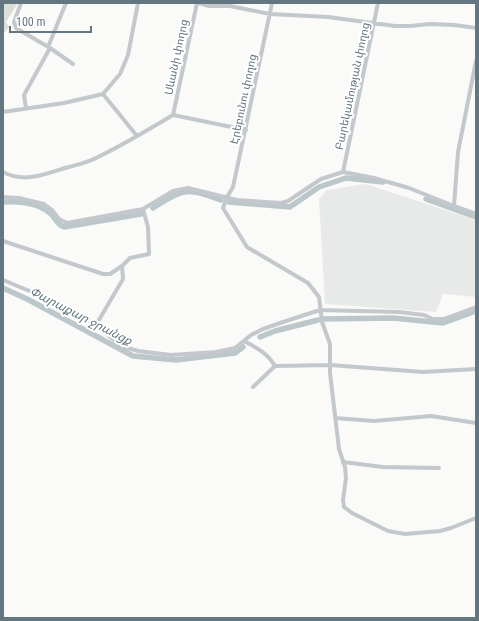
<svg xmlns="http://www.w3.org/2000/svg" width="479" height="621" font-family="'Roboto Condensed','Noto Sans Armenian',sans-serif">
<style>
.built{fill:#e8e9e9}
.green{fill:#dadfd7}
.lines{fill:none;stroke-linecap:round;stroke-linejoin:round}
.canal{stroke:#bbc7cb;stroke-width:5.5}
.minor{stroke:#c3c8cc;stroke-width:4}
.labels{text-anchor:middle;stroke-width:4;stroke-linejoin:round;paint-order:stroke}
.street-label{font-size:11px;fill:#657683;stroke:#fff}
.water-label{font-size:12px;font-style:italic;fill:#60757c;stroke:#fff}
</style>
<rect width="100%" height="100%" fill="#fafaf8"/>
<path class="built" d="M 366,184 L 476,220 L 476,297 L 443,294 L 436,312 L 325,304 L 319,199 L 327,190 Z"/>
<path class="green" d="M 3,3 L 18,3 L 6,22 L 9,27 L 4,33 L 3,32 Z"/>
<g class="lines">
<path class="canal" d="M 426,199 L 476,217
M 3,202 C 20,201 41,203 53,216 C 57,221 58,225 64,227 L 141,214
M 229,202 L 290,207 L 319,187 L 346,178 L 383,182
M 153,208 C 164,201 180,189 194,192 C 203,193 212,197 221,200
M 3,288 L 29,300 L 133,356 L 176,360 L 235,353 L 243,347
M 323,319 L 393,318 L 443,323 L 476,311
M 260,337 L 275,331 L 318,320"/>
<path class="minor" d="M 21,3 L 14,22 L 16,28 L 50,48 L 24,95 L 26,108
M 198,3 L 209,6 L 230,6 L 270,14 L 328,17 L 395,26 L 410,26 L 430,24 L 454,25 L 476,28
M 272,3 L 233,187 L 227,197 L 223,208 L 247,247 L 308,283 L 319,297 L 322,322 L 330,344 L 330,373 L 339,449 L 345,467 L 346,478 L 343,500 L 344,507 L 352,513 L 388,531 L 405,534 L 440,531 L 451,528 L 476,518
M 48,47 L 66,3
M 50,48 L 73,64
M 103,94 L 137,136
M 3,112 L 64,103 L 103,94 L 120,74 L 128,55 L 138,3
M 173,115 L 197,3
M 3,172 C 24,183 43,175 65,168 C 75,165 87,163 96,158 C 123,145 148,130 173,115 L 246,130
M 343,172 L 378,3
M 3,197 L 19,198 L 44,204 L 52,210 L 59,219 L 67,223 L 143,209 L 173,191 L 188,188 L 237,200 L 281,203 L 288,201 L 321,179 L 343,172 L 374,178 L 409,188 L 454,206 L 476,214
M 454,206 L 458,152 L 476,61
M 3,241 L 103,274 L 110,274 L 122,266
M 3,280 L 32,292 L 85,318 L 96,325 L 121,346 L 138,351 L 171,355 L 216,352 L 235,348 L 251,335 L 263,329 L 283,322 L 320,310 L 399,312 L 424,315 L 433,319 L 444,319 L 476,307
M 96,325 L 123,279 L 122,266 L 130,258 L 149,254 L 148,227 L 143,209
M 244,341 C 257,348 267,353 275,366
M 253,387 L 275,366 L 330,365 L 423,372 L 476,369
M 335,418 L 374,421 L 431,416 L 476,423
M 343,462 L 383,467 L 439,468"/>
</g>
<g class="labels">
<g class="street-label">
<text transform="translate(176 57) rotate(-78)" y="4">Սևանի փողոց</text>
<text transform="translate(352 86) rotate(-78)" y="4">Բարեկամության փողոց</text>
<text transform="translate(243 99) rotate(-78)" y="4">Էրեբունու փողոց</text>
</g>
<g class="water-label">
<text transform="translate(81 316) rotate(27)" y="4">Փարաքար ջրանցք</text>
</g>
</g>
<rect width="479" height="621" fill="none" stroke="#657683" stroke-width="8"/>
<path d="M10 26v6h81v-6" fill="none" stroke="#657683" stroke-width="2"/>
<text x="16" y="26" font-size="12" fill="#657683" stroke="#ffffff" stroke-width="3" paint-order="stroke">100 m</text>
</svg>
